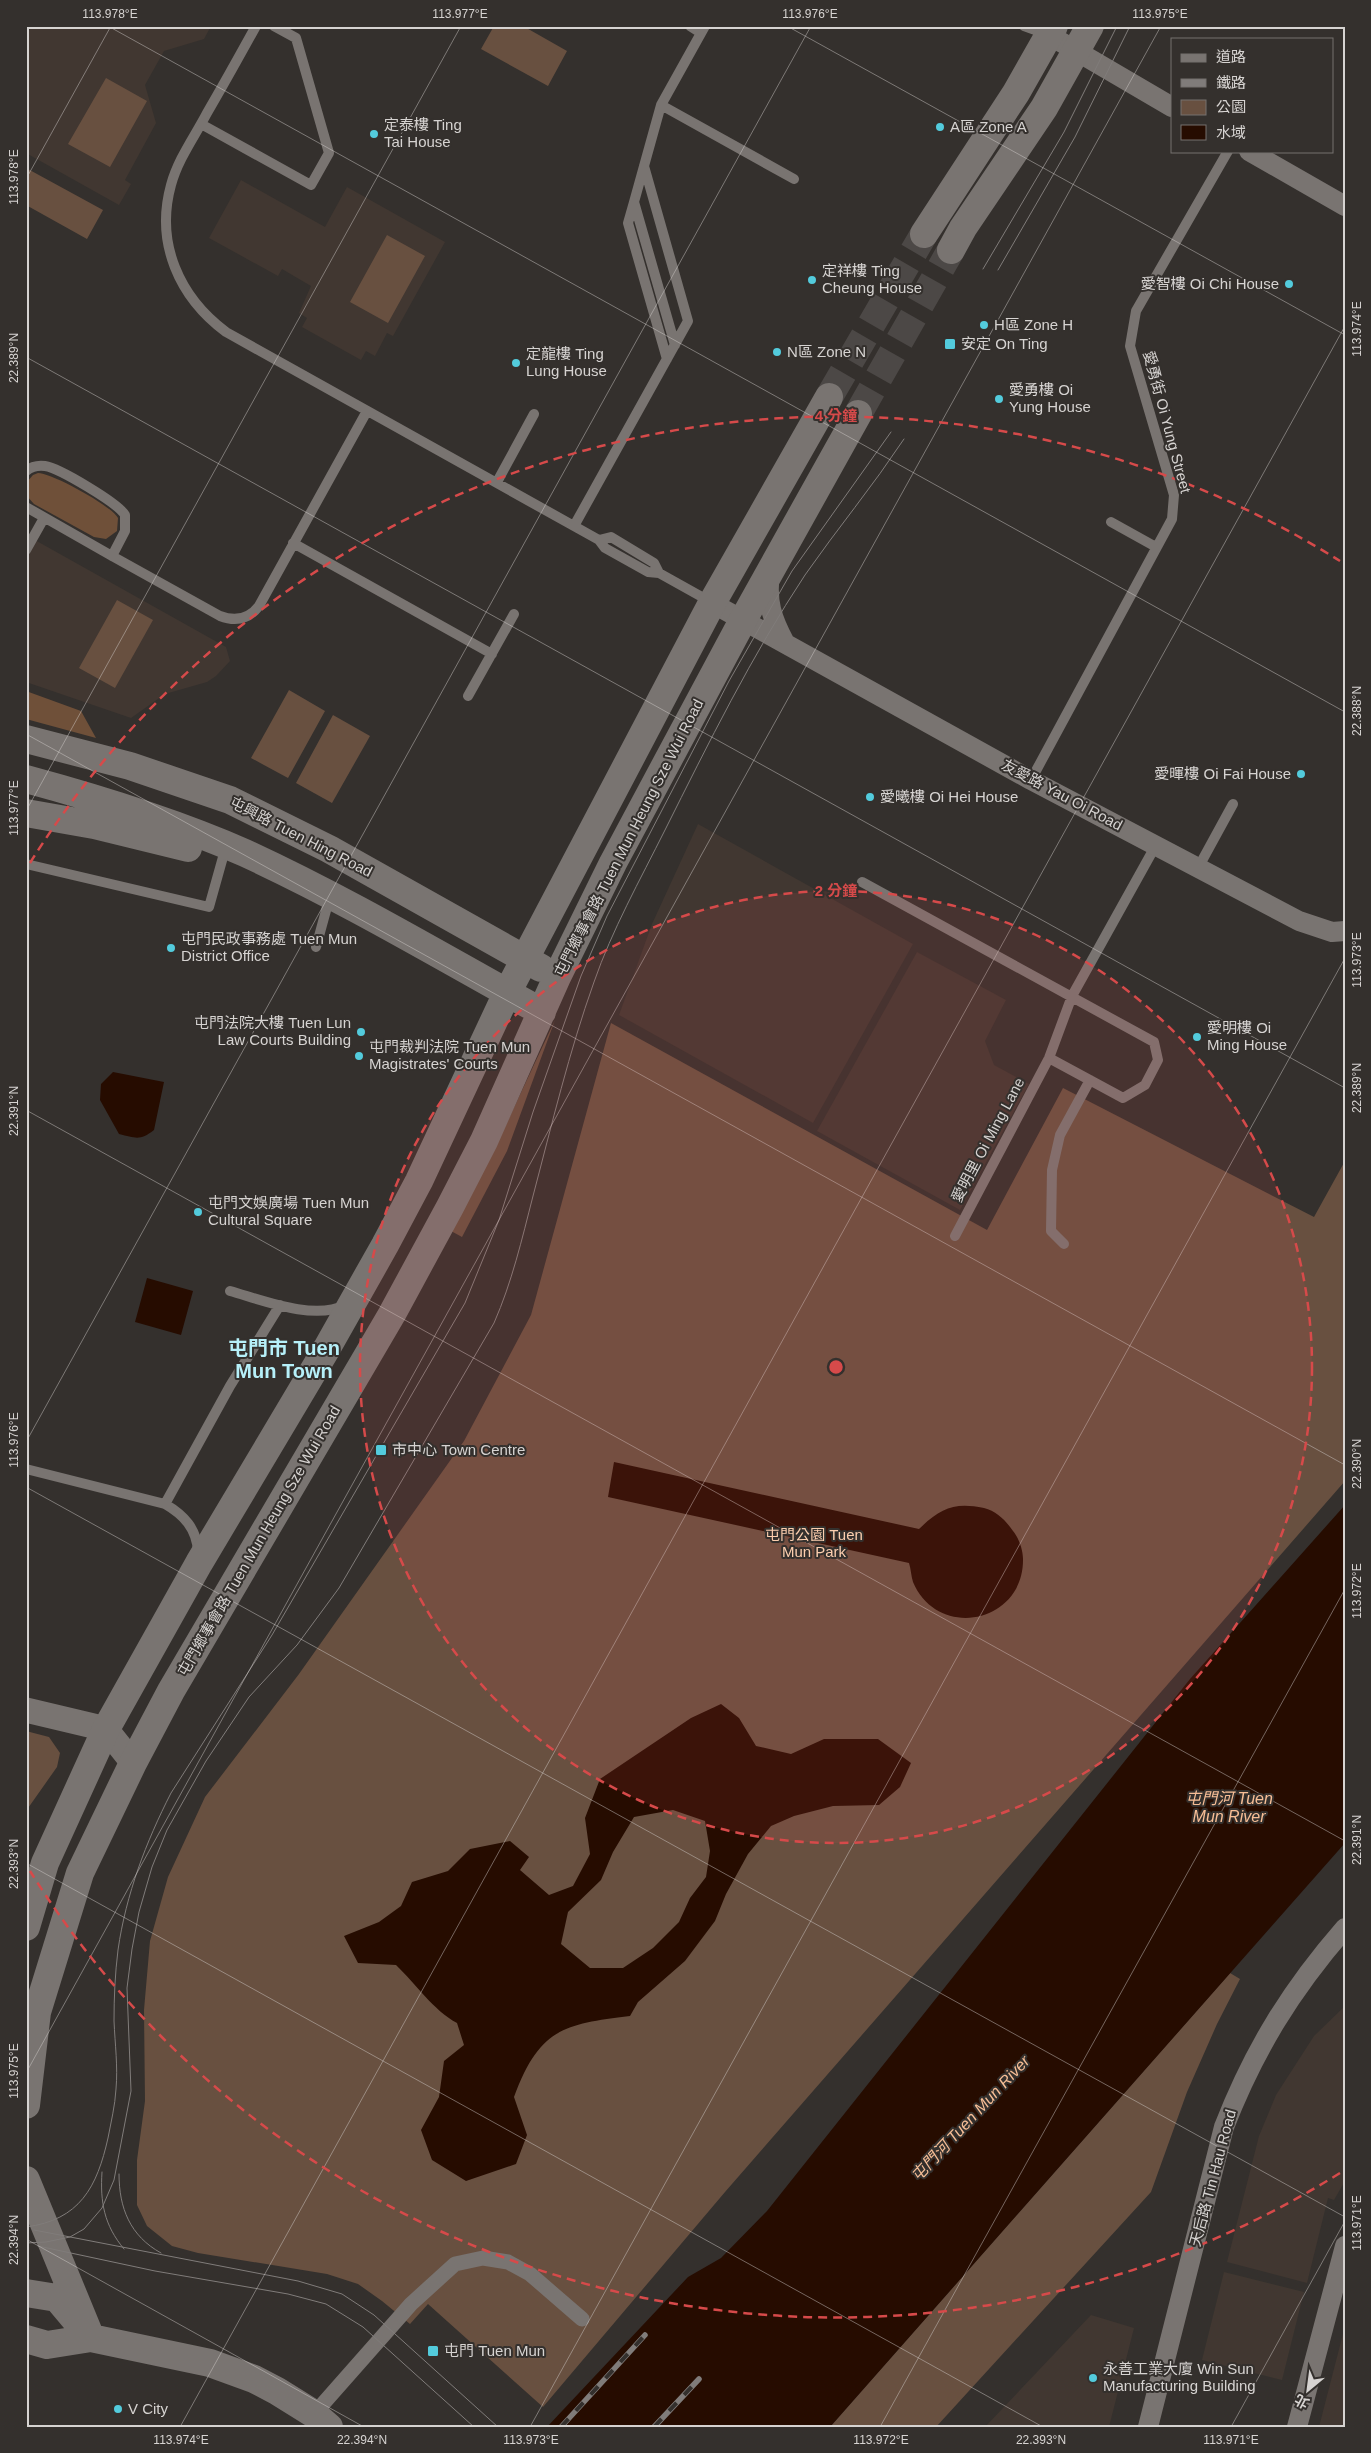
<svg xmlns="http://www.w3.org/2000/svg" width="1371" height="2453" font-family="Helvetica,'Noto Sans TC',sans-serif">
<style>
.built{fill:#413731}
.green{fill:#685040}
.forest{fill:#6f5039}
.water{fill:#260c00;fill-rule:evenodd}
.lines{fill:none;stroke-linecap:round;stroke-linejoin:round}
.secondary-tunnel{stroke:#4c4846;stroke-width:28;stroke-dasharray:28 14;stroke-linecap:butt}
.service{stroke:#797471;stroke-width:10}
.pedestrian{stroke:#797471;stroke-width:15}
.minor{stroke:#797471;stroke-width:20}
.tertiary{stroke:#797471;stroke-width:25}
.secondary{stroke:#797471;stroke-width:28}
.tram{stroke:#807c7a;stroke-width:1}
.rail-casing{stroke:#807c7a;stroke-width:5.5}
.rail{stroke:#34302d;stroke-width:4;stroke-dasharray:11;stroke-linecap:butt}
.ticks{fill:none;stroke:#d6d3d1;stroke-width:1;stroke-opacity:0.45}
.ring{fill:none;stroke:#d64a4a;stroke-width:2.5;stroke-dasharray:9 6}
.poi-dot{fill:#53cbdc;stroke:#34302d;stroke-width:2}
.labels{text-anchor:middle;stroke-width:4;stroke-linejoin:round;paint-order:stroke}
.poi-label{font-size:15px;fill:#d6d3d1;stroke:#34302d;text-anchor:start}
.street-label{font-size:15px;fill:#d6d3d1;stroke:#34302d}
.park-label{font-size:15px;fill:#fcceae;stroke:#34302d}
.water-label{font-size:16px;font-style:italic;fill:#f7be96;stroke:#34302d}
.district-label{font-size:20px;font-weight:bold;fill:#b6f0f9;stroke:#34302d}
.centre{fill:#d64a4a;stroke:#34302d;stroke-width:2.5}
.ring-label{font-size:15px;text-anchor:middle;font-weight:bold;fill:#d64a4a;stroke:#34302d;stroke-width:4;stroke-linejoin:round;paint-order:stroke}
.neatline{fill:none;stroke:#d6d3d1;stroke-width:2}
.ticks-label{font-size:12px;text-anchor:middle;fill:#d6d3d1}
</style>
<rect width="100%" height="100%" fill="#34302d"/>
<path class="built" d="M 32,26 L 211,26 L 204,39 L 164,51 L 145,85 L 156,123 L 125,180 L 131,184 L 119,205 L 26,153 L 26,36 Z
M 241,180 L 325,227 L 347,187 L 445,242 L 393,336 L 387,333 L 375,356 L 366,351 L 361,360 L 302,327 L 307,318 L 299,313 L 311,286 L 282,269 L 278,276 L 209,238 Z
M 26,535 L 226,647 L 230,661 L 216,676 L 207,682 L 165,694 L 131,718 L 26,682 Z
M 698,824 L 913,944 L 813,1123 L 619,1015 L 652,924 Z
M 917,952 L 1006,1000 L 985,1041 L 994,1065 L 1029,1084 L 960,1210 L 817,1131 Z
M 1345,2006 L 1345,2181 L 1334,2200 L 1328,2198 L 1307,2283 L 1227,2262 L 1259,2136 L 1276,2095 L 1314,2036 Z
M 1224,2272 L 1304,2292 L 1282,2380 L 1202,2360 Z
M 1091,2315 L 1134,2328 L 1109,2427 L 985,2427 Z
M 1345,2326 L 1345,2427 L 1319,2427 Z"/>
<path class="green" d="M 494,26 L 523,26 L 567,51 L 548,86 L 481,49 Z
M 106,78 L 147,101 L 110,167 L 68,144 Z
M 26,168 L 103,210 L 87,239 L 26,205 Z
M 387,235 L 425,256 L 388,323 L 350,302 Z
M 117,600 L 153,620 L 115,688 L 79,668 Z
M 289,690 L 325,711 L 288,778 L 251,758 Z
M 333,715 L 370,736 L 332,803 L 296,783 Z
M 555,1020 L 507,1151 L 462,1237 L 451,1231 L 496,1146 Z
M 611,1023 L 987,1230 L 1063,1088 L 1314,1217 L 1345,1161 L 1345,1481 L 725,2192 L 543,2407 L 428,2304 L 410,2324 L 382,2301 L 358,2284 L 327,2274 L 198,2253 L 172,2246 L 147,2226 L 137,2205 L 137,2160 L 145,2101 L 144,2010 L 150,1941 L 168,1877 L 205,1797 L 299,1674 L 464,1441 L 531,1315 Z
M 26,1731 L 49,1737 L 60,1753 L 57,1767 L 26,1811 Z
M 1230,1973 L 1240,1979 L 1217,2024 L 1187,2092 L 1151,2192 L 936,2427 L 830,2427 Z"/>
<path class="forest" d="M 38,473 C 52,473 112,506 118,518 L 117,531 L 106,539 L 94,537 L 34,504 L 26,495 L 26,483 L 33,475 Z
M 26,691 L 81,711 L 96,738 L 26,719 Z"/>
<path class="water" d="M 113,1072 L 164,1082 L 154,1130 C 140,1141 136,1138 119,1134 L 100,1100 L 101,1084 Z
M 147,1278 L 193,1291 L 181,1335 L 135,1322 Z
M 614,1462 L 919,1529 C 941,1508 954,1502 984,1508 C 997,1511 1006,1521 1013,1531 C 1019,1538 1023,1550 1023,1559 C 1024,1623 938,1641 913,1582 C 911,1576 911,1569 909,1563 L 608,1497 Z
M 1345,1505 L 1345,1843 L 830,2427 L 547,2427 L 688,2277 L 721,2258 L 767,2211 L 1190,1679 Z
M 721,1704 L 739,1718 L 756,1746 L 791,1754 L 824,1739 L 878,1739 L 911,1763 L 900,1787 L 879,1805 L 833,1806 L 794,1816 L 771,1826 L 748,1854 L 726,1894 L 715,1921 L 685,1961 L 638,2002 L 630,2016 C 562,2024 539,2030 514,2097 L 527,2135 L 516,2164 L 466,2181 L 432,2160 L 421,2130 L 439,2097 L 444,2061 L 464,2045 L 457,2023 C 433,2010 416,1984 396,1965 L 358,1963 L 344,1936 L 379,1922 L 401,1906 L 412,1882 L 448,1871 L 470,1849 L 510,1841 L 529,1857 L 520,1870 L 549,1895 L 573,1886 L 590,1854 L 585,1818 L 600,1779 L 691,1718 ZM 673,1810 L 705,1821 L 710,1851 L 706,1877 L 690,1898 L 679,1922 L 653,1948 L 623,1968 L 590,1968 L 561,1944 L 568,1912 L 601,1880 L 613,1852 L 634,1817 Z"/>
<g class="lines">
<path class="secondary-tunnel" d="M 829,397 L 924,234
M 858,414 L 951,250"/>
<path class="service" d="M 256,26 C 240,55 224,84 207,113 C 195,136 178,159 171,185 C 155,243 179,297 226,332 L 599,540 L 605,548 L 648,572 L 659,573 L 711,602
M 690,26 L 701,33
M 1024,26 L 1049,35
M 661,105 L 794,179
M 201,124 L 311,185 L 329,153 L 296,38 L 274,26
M 634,202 L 628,223 L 667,359
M 675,345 L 634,202 L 661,105 L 705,26
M 26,471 C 31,467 38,465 45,466 C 59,468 118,503 125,515 L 125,531 L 112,556 L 26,507
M 497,482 L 534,414
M 1111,522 L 1156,547
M 574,526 L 688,321 L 644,166
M 599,540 L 611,537 L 654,563 L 659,573
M 293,543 L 492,654
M 26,550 L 44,518
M 112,556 L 220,616 C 236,622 249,619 259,606 L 367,411
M 468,696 L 514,614
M 1031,780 L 1172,519 L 1174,495 L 1130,346 L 1136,311 L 1228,151
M 26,864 L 209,907 L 223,857
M 1198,868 L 1233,804
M 862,882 L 1154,1042 L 1158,1060 L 1145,1085 L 1123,1098 L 1049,1058
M 316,947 L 330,896
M 955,1236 L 1049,1058 L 1072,996 L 1156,845
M 1064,1244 L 1051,1231 L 1052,1170 L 1060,1135 L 1090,1080
M 230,1291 C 262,1300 314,1321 345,1305
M 26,1469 L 165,1504 C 184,1515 197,1529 198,1552
M 165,1504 L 230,1386 L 280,1305"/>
<path class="pedestrian" d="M 314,2414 L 411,2304 L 455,2264 L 483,2258 L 508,2262 L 530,2274 L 582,2319"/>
<path class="minor" d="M 1049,35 L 1172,107
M 1249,151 L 1345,206
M 770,574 C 766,601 772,619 785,643
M 712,603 L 1031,780 L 1299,921 L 1332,932 L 1345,931
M 1148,2427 L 1224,2127 C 1254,2050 1291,1990 1345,1928
M 1297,2427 L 1345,2246"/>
<path class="tertiary" d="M 26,1710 L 106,1729 L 133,1763"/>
<path class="secondary" d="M 924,234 L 1016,93 L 1054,26
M 951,250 L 963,228 L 1044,108 L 1090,26
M 26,739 L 130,766 L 230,800 L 329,849 L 541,968
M 26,779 C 100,799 175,822 245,853 C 347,900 444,958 542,1012
M 26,813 L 94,825 L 188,848
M 26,1927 L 45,1863 L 106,1729 L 199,1563 L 327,1348 L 385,1245 L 419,1181 L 507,993 L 712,603 L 829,397
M 26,2105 L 37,2012 L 80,1873 L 133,1763 L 171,1691 L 392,1314 L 450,1207 L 484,1141 L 557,977 L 613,863 L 743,620 L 858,414
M 26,2180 L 91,2338
M 26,2293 L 57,2298 L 78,2323
M 26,2339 L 47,2345 L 91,2338 L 210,2363 L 254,2379 L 277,2391 L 314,2414 L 329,2427"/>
<path class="tram" d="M 983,269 L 1064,132 L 1117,26
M 998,270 L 1075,137 L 1130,26
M 102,2172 C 100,2202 104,2225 124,2249
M 119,2174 C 119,2208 130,2236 161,2253
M 26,2227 C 80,2220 97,2187 108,2138 C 111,2122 115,2106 116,2089 C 118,2067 115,2044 114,2021 C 114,1997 115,1974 118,1950 C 126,1894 146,1842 171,1793 L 272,1635 L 465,1303 L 499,1220 L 533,1112 L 581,976 L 607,916 L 729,681 L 792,571 L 891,432
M 34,2230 L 298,2281 L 342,2294 L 374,2315 L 498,2427
M 26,2243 L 46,2242 L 70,2237 L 84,2229 L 102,2208 L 114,2180 L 131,2091 L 127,1988 L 132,1949 L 139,1912 L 152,1867 L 167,1830 L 206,1761 L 249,1697 L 297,1645 L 339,1588 L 494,1323 C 512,1282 522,1239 533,1196 C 552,1124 569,1052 594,982 C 612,930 640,880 665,830 C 708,744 752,655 805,575 C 837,529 873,486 904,439
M 38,2246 L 155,2271 L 288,2294 L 326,2304 L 363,2327 L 474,2427"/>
<defs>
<path id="rail" d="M 561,2427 L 645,2335
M 654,2427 L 699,2379"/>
</defs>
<use href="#rail" class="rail-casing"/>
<use href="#rail" class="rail"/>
</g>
<path class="ticks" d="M 108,26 L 1345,712M 787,26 L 1345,335M 26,179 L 111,26M 26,357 L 1345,1088M 26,734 L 1345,1465M 26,811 L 461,26M 26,1110 L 1345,1841M 26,1442 L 811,26M 26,1487 L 1345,2217M 26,1863 L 1043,2427M 26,2073 L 1161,26M 26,2239 L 364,2427M 180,2427 L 1345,326M 530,2427 L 1345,958M 880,2427 L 1345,1589M 1231,2427 L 1345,2221"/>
<circle cx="836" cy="1367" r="476" fill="#d64a4a" fill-opacity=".12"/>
<g class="ring">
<circle cx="836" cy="1367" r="476"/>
<path d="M1340 2173A951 951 0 0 1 30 1871M30 863A951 951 0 0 1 1340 561"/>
</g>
<g class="poi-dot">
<circle cx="940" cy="127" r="5"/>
<circle cx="374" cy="134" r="5"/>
<circle cx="812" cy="280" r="5"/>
<circle cx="1289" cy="284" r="5"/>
<circle cx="984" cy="325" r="5"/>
<rect x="944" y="338" width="12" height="12" rx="2.5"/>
<circle cx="777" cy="352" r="5"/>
<circle cx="516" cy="363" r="5"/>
<circle cx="999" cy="399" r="5"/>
<circle cx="1301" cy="774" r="5"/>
<circle cx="870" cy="797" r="5"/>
<circle cx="171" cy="948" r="5"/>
<circle cx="361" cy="1032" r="5"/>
<circle cx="1197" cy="1037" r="5"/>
<circle cx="359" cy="1056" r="5"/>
<circle cx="198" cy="1212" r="5"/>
<rect x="375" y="1444" width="12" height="12" rx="2.5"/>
<rect x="427" y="2345" width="12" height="12" rx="2.5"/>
<circle cx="1093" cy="2378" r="5"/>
<circle cx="118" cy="2409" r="5"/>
</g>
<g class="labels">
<g class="poi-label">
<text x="384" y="130">定泰樓 Ting<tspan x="384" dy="17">Tai House</tspan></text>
<text x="950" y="132">A區 Zone A</text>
<text x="822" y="276">定祥樓 Ting<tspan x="822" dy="17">Cheung House</tspan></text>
<text x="1279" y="289" text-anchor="end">愛智樓 Oi Chi House</text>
<text x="994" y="330">H區 Zone H</text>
<text x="961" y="349">安定 On Ting</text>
<text x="787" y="357">N區 Zone N</text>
<text x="526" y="359">定龍樓 Ting<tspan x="526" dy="17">Lung House</tspan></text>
<text x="1009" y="395">愛勇樓 Oi<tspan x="1009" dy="17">Yung House</tspan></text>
<text x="1291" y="779" text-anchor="end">愛暉樓 Oi Fai House</text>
<text x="880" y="802">愛曦樓 Oi Hei House</text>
<text x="181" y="944">屯門民政事務處 Tuen Mun<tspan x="181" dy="17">District Office</tspan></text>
<text x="351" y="1028" text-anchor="end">屯門法院大樓 Tuen Lun<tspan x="351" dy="17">Law Courts Building</tspan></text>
<text x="1207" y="1033">愛明樓 Oi<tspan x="1207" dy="17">Ming House</tspan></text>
<text x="369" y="1052">屯門裁判法院 Tuen Mun<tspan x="369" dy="17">Magistrates' Courts</tspan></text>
<text x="208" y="1208">屯門文娛廣場 Tuen Mun<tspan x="208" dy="17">Cultural Square</tspan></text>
<text x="392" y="1455">市中心 Town Centre</text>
<text x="444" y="2356">屯門 Tuen Mun</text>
<text x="1103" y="2374">永善工業大廈 Win Sun<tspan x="1103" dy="17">Manufacturing Building</tspan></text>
<text x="128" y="2414">V City</text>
</g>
<g class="street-label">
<text transform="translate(1167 422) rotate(75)" y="5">愛勇街 Oi Yung Street</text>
<text transform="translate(1062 795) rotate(28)" y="5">友愛路 Yau Oi Road</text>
<text transform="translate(301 837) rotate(27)" y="5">屯興路 Tuen Hing Road</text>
<text transform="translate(629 838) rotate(-63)" y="5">屯門鄉事會路 Tuen Mun Heung Sze Wui Road</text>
<text transform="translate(988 1140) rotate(-62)" y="5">愛明里 Oi Ming Lane</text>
<text transform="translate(259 1541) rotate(-60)" y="5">屯門鄉事會路 Tuen Mun Heung Sze Wui Road</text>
<text transform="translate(1213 2178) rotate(-75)" y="5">天后路 Tin Hau Road</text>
</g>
<g class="park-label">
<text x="814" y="1540">屯門公園 Tuen<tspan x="814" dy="17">Mun Park</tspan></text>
</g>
<g class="water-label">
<text x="1229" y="1804">屯門河 Tuen<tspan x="1229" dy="18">Mun River</tspan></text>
<text transform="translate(970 2118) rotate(-47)" y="6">屯門河 Tuen Mun River</text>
</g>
<g class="district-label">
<text x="284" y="1355">屯門市 Tuen<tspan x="284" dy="23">Mun Town</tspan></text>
</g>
</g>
<circle cx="836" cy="1367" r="8" class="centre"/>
<g class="ring-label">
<text x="836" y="421">4 分鐘</text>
<text x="836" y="896">2 分鐘</text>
</g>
<rect width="1371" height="2453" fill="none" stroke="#34302d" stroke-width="55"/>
<rect x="1171" y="38" width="162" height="115" fill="#34302d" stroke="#75716f"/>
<rect x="1181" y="54" width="25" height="8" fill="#797471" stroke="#75716f"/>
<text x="1216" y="62" font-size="15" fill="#d6d3d1">道路</text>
<rect x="1181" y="79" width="25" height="8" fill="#807c7a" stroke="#75716f"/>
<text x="1216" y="88" font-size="15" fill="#d6d3d1">鐵路</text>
<rect x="1181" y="100" width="25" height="15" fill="#685040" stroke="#75716f"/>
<text x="1216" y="112" font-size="15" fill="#d6d3d1">公園</text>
<rect x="1181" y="125" width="25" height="15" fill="#260c00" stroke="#75716f"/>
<text x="1216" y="138" font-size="15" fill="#d6d3d1">水域</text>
<g transform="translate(1308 2390) rotate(209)" stroke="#34302d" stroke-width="4" paint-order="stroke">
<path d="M0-4L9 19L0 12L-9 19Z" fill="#d6d3d1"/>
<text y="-8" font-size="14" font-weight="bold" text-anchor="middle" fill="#d6d3d1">北</text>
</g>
<rect x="28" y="28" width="1316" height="2398" class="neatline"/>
<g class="ticks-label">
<text x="110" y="18">113.978°E</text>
<text x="460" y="18">113.977°E</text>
<text x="810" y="18">113.976°E</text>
<text x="1160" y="18">113.975°E</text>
<text transform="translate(14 177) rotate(-90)" y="4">113.978°E</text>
<text transform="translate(1357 329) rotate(-90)" y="4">113.974°E</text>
<text transform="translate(14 358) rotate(-90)" y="4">22.389°N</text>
<text transform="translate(1357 711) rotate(-90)" y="4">22.388°N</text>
<text transform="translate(14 808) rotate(-90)" y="4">113.977°E</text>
<text transform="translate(1357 960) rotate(-90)" y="4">113.973°E</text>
<text transform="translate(1357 1088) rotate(-90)" y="4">22.389°N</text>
<text transform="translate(14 1111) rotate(-90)" y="4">22.391°N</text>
<text transform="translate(14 1440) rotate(-90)" y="4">113.976°E</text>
<text transform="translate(1357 1464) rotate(-90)" y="4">22.390°N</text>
<text transform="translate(1357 1591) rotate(-90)" y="4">113.972°E</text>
<text transform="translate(1357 1840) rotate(-90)" y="4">22.391°N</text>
<text transform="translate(14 1864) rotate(-90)" y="4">22.393°N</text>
<text transform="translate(14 2071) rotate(-90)" y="4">113.975°E</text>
<text transform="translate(1357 2223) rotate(-90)" y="4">113.971°E</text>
<text transform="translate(14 2240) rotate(-90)" y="4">22.394°N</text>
<text x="181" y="2444">113.974°E</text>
<text x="362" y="2444">22.394°N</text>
<text x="531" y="2444">113.973°E</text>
<text x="881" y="2444">113.972°E</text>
<text x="1041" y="2444">22.393°N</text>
<text x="1231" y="2444">113.971°E</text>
</g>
</svg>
